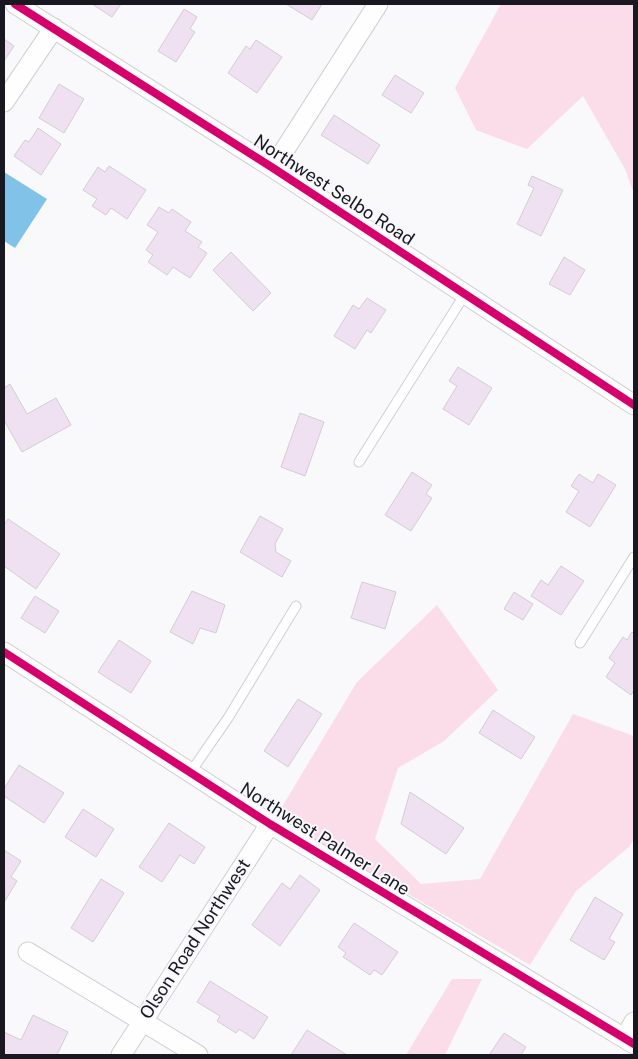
<svg xmlns="http://www.w3.org/2000/svg" width="638" height="1059" font-family="'Public Sans',sans-serif">
<style>
.green{fill:#fbdde9}
.water{fill:#81c2e8}
.building{fill:#efe1f1;stroke:#d2ced3}
.lines{fill:none;stroke-linecap:round;stroke-linejoin:round}
.service-casing{stroke:#d0cfd4;stroke-width:11}
.minor-casing{stroke:#d0cfd4;stroke-width:21}
.service{stroke:#fefefe;stroke-width:9}
.minor{stroke:#fefefe;stroke-width:19}
.cycleway-casing{stroke:#f8f7fc;stroke-width:11}
.cycleway{stroke:#d6006c;stroke-width:8}
.labels{text-anchor:middle;stroke-width:4;stroke-linejoin:round;paint-order:stroke}
.street-label{font-size:18px;fill:#191820;stroke:#f8f7fc}
</style>
<rect width="100%" height="100%" fill="#f9f8fb"/>
<path class="green" d="M 501,4 L 634,4 L 634,194 L 625,169 L 583,96 L 527,149 L 476,130 L 455,88 Z
M 437,605 L 498,690 L 444,741 L 398,768 L 375,839 L 421,884 L 480,879 L 573,714 L 634,736 L 634,839 L 629,847 L 576,891 L 530,965 L 276,817 L 357,682 Z
M 452,979 L 482,979 L 445,1055 L 406,1055 Z"/>
<path class="water" d="M 4,172 L 47,199 L 15,248 L 4,241 Z"/>
<path class="building" d="M 92,4 L 121,4 L 112,17 Z
M 286,4 L 322,4 L 312,20 Z
M 184,9 L 197,17 L 190,29 L 195,32 L 176,62 L 158,51 Z
M 4,39 L 14,46 L 4,61 Z
M 256,40 L 282,57 L 257,93 L 228,73 L 246,46 L 250,49 Z
M 395,75 L 424,93 L 411,113 L 382,95 Z
M 59,84 L 84,99 L 64,133 L 39,118 Z
M 334,115 L 380,145 L 368,164 L 321,135 Z
M 38,128 L 61,144 L 41,175 L 14,156 L 25,140 L 29,142 Z
M 109,166 L 146,190 L 127,219 L 111,208 L 106,215 L 92,206 L 97,199 L 83,190 L 98,167 L 105,172 Z
M 532,176 L 563,190 L 541,236 L 517,224 L 534,188 L 528,185 Z
M 159,207 L 169,213 L 172,209 L 191,222 L 185,231 L 202,242 L 198,247 L 207,253 L 190,278 L 173,267 L 167,275 L 148,262 L 153,255 L 146,250 L 158,232 L 147,225 Z
M 231,252 L 271,293 L 253,311 L 213,270 Z
M 564,257 L 585,270 L 570,295 L 549,284 Z
M 367,298 L 386,310 L 371,333 L 367,330 L 355,349 L 334,336 L 353,305 L 359,309 Z
M 458,367 L 492,388 L 469,425 L 443,409 L 457,386 L 449,381 Z
M 10,384 L 27,414 L 56,398 L 71,425 L 22,452 L 4,420 L 4,388 Z
M 300,413 L 324,422 L 305,476 L 281,467 Z
M 412,472 L 432,485 L 426,494 L 432,498 L 411,531 L 385,515 Z
M 579,474 L 593,483 L 598,474 L 616,485 L 590,527 L 566,512 L 579,491 L 571,486 Z
M 260,516 L 283,529 L 275,544 L 276,552 L 291,561 L 282,577 L 240,552 Z
M 8,519 L 60,554 L 36,589 L 4,566 L 4,525 Z
M 561,566 L 584,581 L 561,615 L 531,596 L 541,580 L 548,585 Z
M 362,582 L 396,592 L 385,629 L 351,618 Z
M 192,591 L 225,605 L 216,633 L 200,628 L 193,644 L 170,632 Z
M 514,592 L 533,604 L 523,620 L 504,609 Z
M 35,596 L 59,611 L 45,633 L 21,618 Z
M 632,632 L 634,634 L 634,690 L 631,695 L 606,677 L 615,663 L 609,658 L 623,637 L 627,640 Z
M 119,640 L 151,661 L 131,693 L 98,672 Z
M 298,699 L 322,714 L 288,767 L 264,751 Z
M 493,710 L 535,737 L 521,759 L 479,733 Z
M 19,765 L 64,793 L 44,823 L 4,796 L 4,789 Z
M 410,792 L 464,828 L 446,854 L 401,824 Z
M 83,809 L 114,829 L 96,857 L 65,837 Z
M 169,823 L 205,847 L 194,864 L 180,855 L 162,882 L 139,867 Z
M 4,850 L 21,861 L 11,877 L 17,881 L 5,901 Z
M 300,875 L 320,890 L 280,946 L 252,925 L 282,883 L 290,889 Z
M 101,879 L 124,893 L 93,942 L 71,928 Z
M 595,897 L 623,914 L 609,939 L 615,942 L 604,960 L 570,940 Z
M 354,923 L 398,952 L 382,975 L 374,970 L 370,975 L 343,957 L 346,953 L 338,947 Z
M 210,981 L 268,1017 L 254,1039 L 239,1029 L 236,1033 L 217,1021 L 220,1016 L 197,1002 Z
M 33,1015 L 68,1032 L 57,1055 L 4,1055 L 4,1032 L 21,1040 Z
M 307,1030 L 347,1055 L 291,1055 Z
M 504,1033 L 526,1047 L 521,1055 L 489,1055 Z"/>
<g class="lines">
<defs>
<path id="service" d="M 359,462 L 465,294
M 580,643 L 634,557
M 190,773 L 228,718 L 296,606"/>
<path id="minor" d="M 15,4 L 273,168 L 634,405
M 4,102 L 54,28
M 273,168 L 378,4
M 4,652 L 270,824 L 634,1044
M 28,952 L 198,1055
M 625,1038 L 634,1022
M 121,1055 L 270,824"/>
</defs>
<use href="#service" class="service-casing"/>
<use href="#minor" class="minor-casing"/>
<use href="#service" class="service"/>
<use href="#minor" class="minor"/>
<defs>
<path id="cycleway" d="M 15,4 L 273,168 L 634,405
M 4,652 L 270,824 L 634,1044"/>
</defs>
<use href="#cycleway" class="cycleway-casing"/>
<use href="#cycleway" class="cycleway"/>
</g>
<g class="labels">
<g class="street-label">
<text transform="translate(334 190) rotate(33)" y="6">Northwest Selbo Road</text>
<text transform="translate(325 839) rotate(32)" y="6">Northwest Palmer Lane</text>
<text transform="translate(195 939) rotate(-57)" y="6">Olson Road Northwest</text>
</g>
</g>
<rect width="638" height="1059" fill="none" stroke="#191820" stroke-width="10"/>
</svg>
